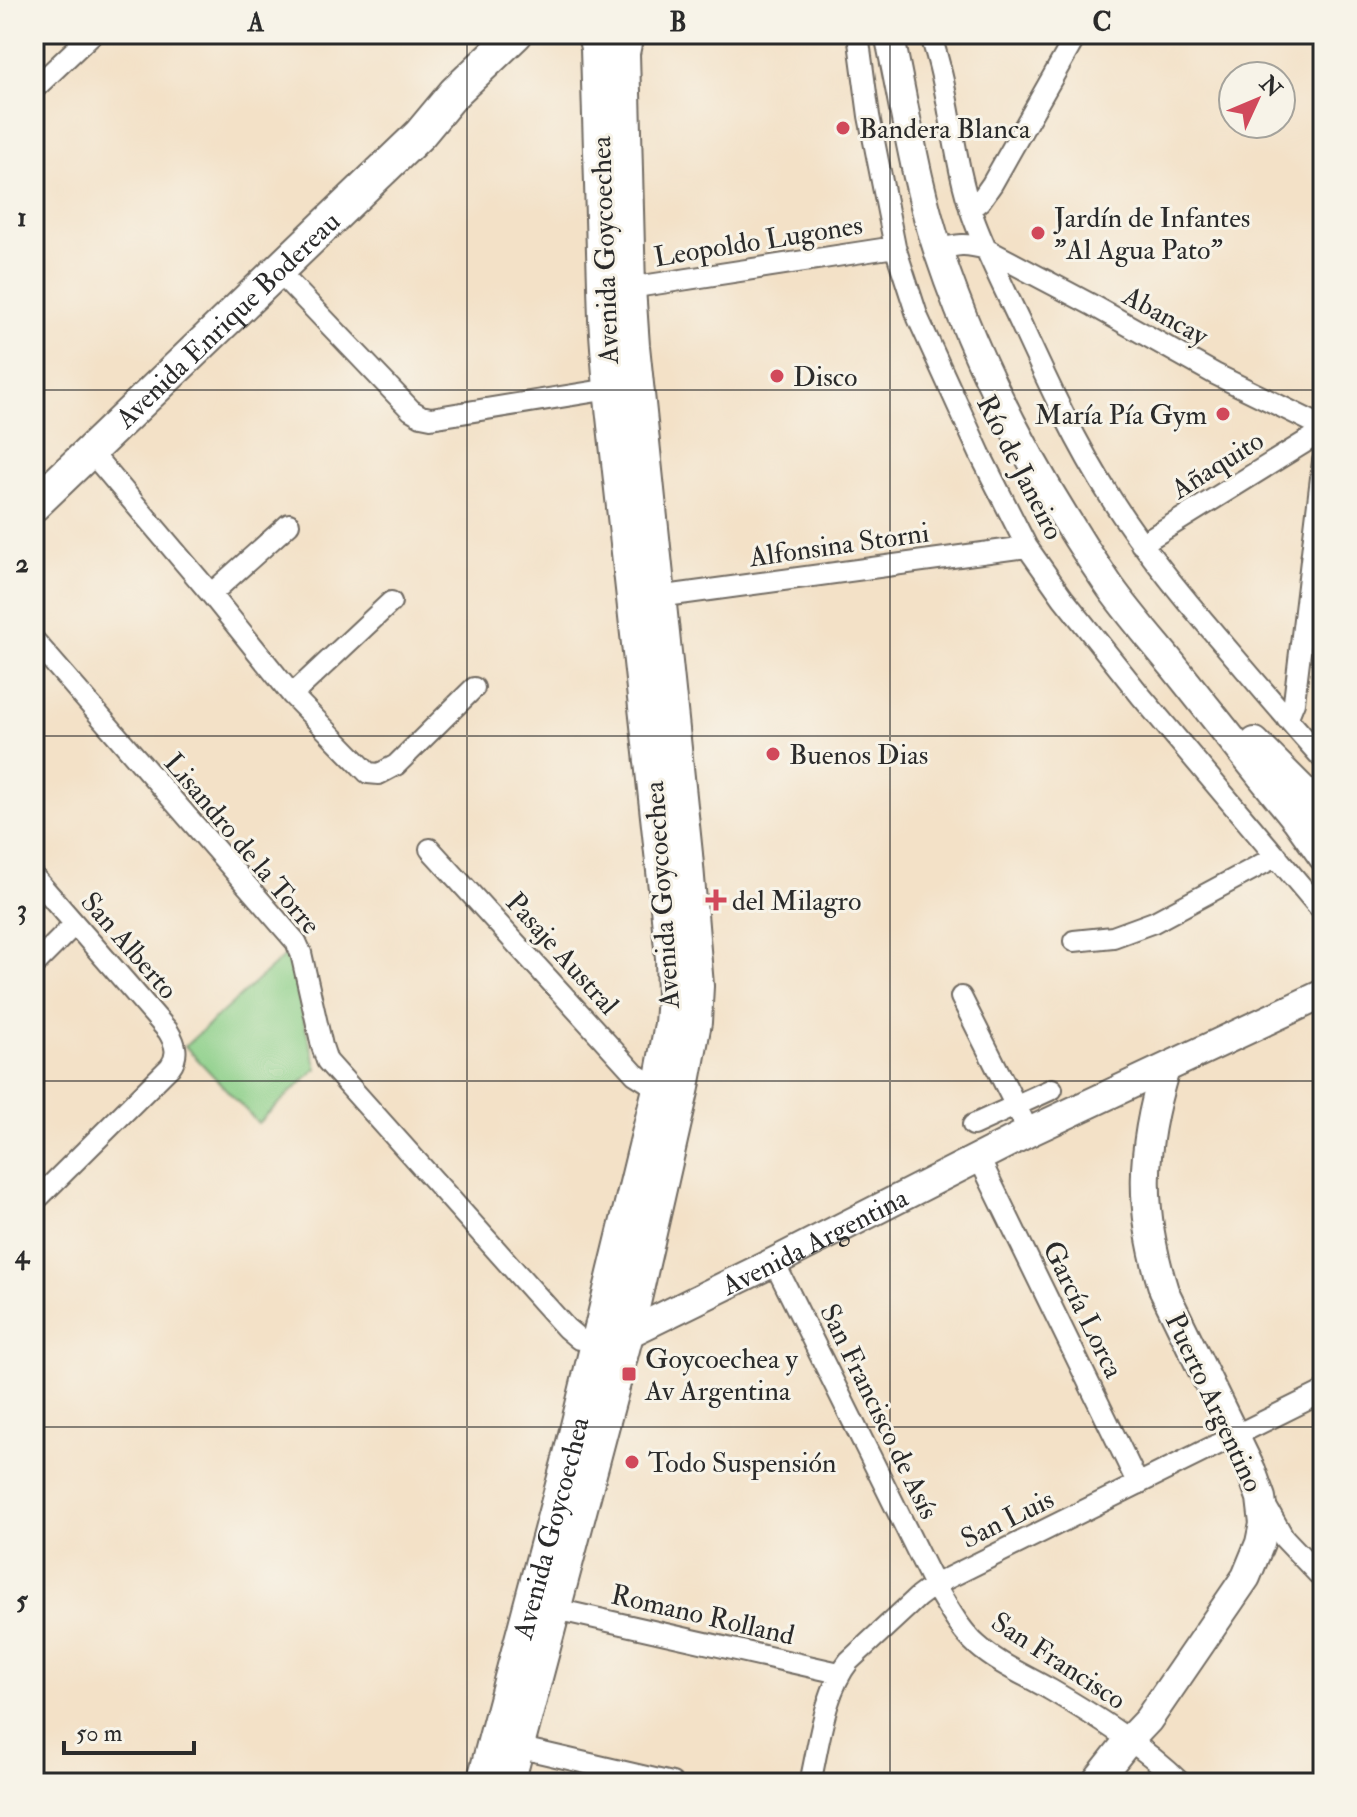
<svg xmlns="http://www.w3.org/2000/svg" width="1357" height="1817" font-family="'IM FELL Double Pica',serif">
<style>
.green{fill:#8bcf88;stroke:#5b7d5a;stroke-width:2}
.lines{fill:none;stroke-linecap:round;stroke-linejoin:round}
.minor-casing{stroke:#716b62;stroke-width:24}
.secondary-casing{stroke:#716b62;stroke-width:32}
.primary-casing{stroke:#716b62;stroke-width:36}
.minor{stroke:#fff;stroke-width:20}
.secondary{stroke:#fff;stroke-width:28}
.primary{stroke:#fff;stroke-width:32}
.grid{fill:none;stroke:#2b2b2b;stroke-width:2;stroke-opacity:0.55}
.poi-dot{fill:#d1495b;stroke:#f7f3e8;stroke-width:3}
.labels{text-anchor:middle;stroke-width:6;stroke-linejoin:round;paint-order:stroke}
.poi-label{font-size:28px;fill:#2b2b2b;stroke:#f7f3e8;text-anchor:start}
.street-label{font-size:28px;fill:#2b2b2b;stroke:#f7f3e8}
.neatline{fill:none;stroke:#2b2b2b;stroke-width:3}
.grid-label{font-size:26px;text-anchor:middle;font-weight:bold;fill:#2b2b2b}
</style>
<rect width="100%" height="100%" fill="#f7f3e8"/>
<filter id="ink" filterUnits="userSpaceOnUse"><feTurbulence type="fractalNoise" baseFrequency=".0125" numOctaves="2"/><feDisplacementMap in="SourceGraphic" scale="16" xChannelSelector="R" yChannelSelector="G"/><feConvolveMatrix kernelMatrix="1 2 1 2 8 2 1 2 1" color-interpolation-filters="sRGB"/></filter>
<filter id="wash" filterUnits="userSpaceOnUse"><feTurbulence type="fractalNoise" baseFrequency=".006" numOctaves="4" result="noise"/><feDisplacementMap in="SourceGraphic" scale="32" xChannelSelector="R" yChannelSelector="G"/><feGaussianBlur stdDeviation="1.8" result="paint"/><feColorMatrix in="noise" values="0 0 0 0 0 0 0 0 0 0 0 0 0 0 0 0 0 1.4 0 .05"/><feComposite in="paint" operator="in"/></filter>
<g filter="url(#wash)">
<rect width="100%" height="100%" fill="#f3e1c7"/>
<path class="green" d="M 291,950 C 295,991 305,1029 317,1068 L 258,1123 L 185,1046 Z"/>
</g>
<g filter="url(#ink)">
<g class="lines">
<defs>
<path id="minor" d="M 858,34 L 869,116 L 895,247 L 918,318 L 980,454 L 1027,547 L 1063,598 L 1141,696 L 1323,912
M 930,34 C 951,93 952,158 973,217 C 986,253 1004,288 1020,322 C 1048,383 1076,444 1112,500 C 1144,550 1181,595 1220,640 C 1254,680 1288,720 1323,759
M 34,89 L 92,34
M 970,209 L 980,201 L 992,184 L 1077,34
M 938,250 C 958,244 965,243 986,249 L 1094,306 L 1215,374 L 1323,427
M 277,270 L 411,410 L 421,416 L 431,418 L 610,389
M 629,288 L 895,247
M 90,451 L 211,594 L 292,695 L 368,773 L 379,774 L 396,765 L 474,688
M 1141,544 L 1323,431
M 211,594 L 289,524
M 658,597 L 1027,547
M 34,640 L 296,942 L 301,953 L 322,1046 L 327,1061 L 566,1328 L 579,1339 L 597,1342
M 292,695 L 391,602
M 1287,719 L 1294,702 L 1323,461
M 430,849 L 635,1074 L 659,1089
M 34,877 L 168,1031 C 176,1044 179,1055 170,1067 L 34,1202
M 1074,941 L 1113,937 L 1154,922 L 1277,856
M 34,965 L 74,925
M 961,997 L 1029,1132
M 973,1125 L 1052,1089
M 979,1158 L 1138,1484
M 774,1262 L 934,1585 C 947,1605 959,1629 977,1645 C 998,1664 1027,1676 1051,1690 C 1097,1717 1143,1746 1181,1783
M 1264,1503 L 1284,1538 L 1323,1579
M 555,1609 L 839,1673
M 517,1747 L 672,1783
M 810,1783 C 819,1745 824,1692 849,1661 L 918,1597 L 934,1585 L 1323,1392"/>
<g id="secondary">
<path d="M 889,34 C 905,107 915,182 939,253 C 978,370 1040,485 1110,587 C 1130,615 1153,641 1175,668 C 1215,718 1255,769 1296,819 L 1323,857"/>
<path d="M 1255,742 L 1323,810"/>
<path id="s1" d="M 609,1339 L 627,1334 L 774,1262 L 1029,1132 L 1323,994"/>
<path d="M 1095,1783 L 1129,1740 L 1148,1720 L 1246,1577 L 1260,1543 L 1264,1524 L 1261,1498 L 1251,1470 L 1164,1291 C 1139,1211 1140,1150 1165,1069"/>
</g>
<g id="primary">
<path id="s2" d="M 34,505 L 420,134 L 455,92 L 516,34"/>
<path id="s3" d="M 483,1783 L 569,1459 L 659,1089 L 671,1024 L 673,996 L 672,958 L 667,907 L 610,389 L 605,319 L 597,48 L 594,34"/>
<path d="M 508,1783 L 627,1334 L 683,1087 L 695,1022 L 697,986 L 686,854 L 633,346 L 629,288 L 623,53 L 627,34"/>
</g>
</defs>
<use href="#minor" class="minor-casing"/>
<use href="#secondary" class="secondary-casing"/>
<use href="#primary" class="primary-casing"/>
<use href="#minor" class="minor"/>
<use href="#secondary" class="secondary"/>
<use href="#primary" class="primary"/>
</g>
</g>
<path class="grid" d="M 467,34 L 467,1783M 890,34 L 890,1783M 34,390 L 1323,390M 34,736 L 1323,736M 34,1081 L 1323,1081M 34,1427 L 1323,1427"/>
<g class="poi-dot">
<circle cx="843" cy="128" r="8"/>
<circle cx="1038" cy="233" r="8"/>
<circle cx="777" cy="376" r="8"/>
<circle cx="1223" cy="414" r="8"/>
<circle cx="773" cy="754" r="8"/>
<path d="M712 888h8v8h8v8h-8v8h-8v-8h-8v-8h8z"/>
<rect x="621" y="1366" width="16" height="16" rx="4"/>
<circle cx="632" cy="1462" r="8"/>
</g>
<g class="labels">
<g class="poi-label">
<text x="859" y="138">Bandera Blanca</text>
<text x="1054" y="227">Jardín de Infantes<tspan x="1054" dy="32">"Al Agua Pato"</tspan></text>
<text x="793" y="386">Disco</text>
<text x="1207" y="424" text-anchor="end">María Pía Gym</text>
<text x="789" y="764">Buenos Dias</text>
<text x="732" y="910">del Milagro</text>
<text x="645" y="1368">Goycoechea y<tspan x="645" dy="32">Av Argentina</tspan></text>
<text x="648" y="1472">Todo Suspensión</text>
</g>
<g class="street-label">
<text transform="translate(758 240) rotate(-9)" y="10">Leopoldo Lugones</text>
<text transform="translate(604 250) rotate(-92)" y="10">Avenida Goycoechea</text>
<text transform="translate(1166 315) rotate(29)" y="10">Abancay</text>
<text dy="10" stroke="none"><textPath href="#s2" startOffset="268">Avenida Enrique Bodereau</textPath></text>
<text transform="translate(1217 464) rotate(-32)" y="10">Añaquito</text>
<text transform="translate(1021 467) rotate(63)" y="10">Río de Janeiro</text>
<text transform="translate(839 544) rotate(-8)" y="10">Alfonsina Storni</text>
<text transform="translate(243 843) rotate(50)" y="10">Lisandro de la Torre</text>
<text transform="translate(661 895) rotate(-94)" y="10">Avenida Goycoechea</text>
<text transform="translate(130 945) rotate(49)" y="10">San Alberto</text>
<text transform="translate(563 953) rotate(48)" y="10">Pasaje Austral</text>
<text dy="10" stroke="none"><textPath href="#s1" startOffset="228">Avenida Argentina</textPath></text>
<text transform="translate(1084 1309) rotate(64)" y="10">García Lorca</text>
<text transform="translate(1215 1402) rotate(65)" y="10">Puerto Argentino</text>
<text transform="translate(880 1411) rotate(64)" y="10">San Francisco de Asís</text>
<text transform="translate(1007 1518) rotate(-26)" y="10">San Luis</text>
<text dy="10" stroke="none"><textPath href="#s3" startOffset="264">Avenida Goycoechea</textPath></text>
<text transform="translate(703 1614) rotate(13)" y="10">Romano Rolland</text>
<text transform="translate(1059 1660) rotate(33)" y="10">San Francisco</text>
</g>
</g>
<rect width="1357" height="1817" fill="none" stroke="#f7f3e8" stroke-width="88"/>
<g transform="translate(1257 100) rotate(46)"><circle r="38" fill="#f7f3e8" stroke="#a5a39c" stroke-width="2"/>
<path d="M0-6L14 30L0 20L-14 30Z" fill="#d1495b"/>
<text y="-12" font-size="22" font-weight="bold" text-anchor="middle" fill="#2b2b2b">N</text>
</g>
<path d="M64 1741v12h130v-12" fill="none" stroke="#2b2b2b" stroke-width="4"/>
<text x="76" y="1741" font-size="24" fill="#2b2b2b" stroke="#f7f3e8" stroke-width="6" paint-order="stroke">50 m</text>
<rect x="44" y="44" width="1269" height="1729" class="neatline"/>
<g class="grid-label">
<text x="256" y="31">A</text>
<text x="678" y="31">B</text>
<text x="1102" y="31">C</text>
<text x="22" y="226">1</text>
<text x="22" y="572">2</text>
<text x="22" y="918">3</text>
<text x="22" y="1263">4</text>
<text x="22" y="1609">5</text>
</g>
</svg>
